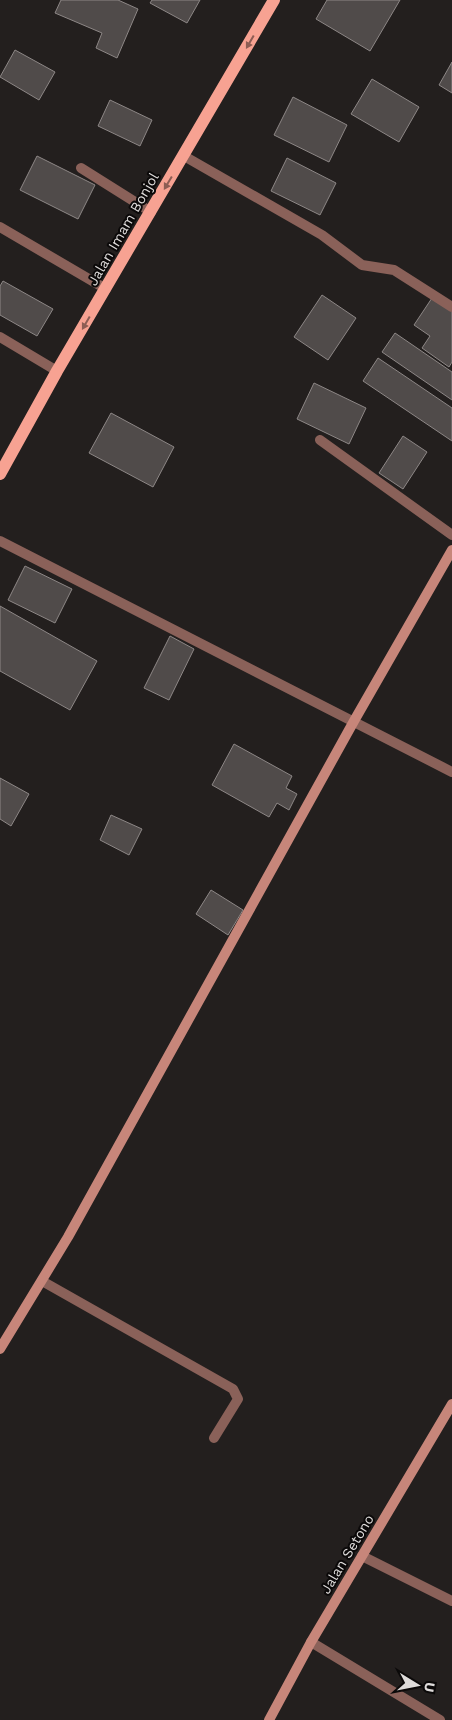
<svg xmlns="http://www.w3.org/2000/svg" width="452" height="1720" font-family="'Work Sans',sans-serif">
<style>
.building{fill:#504b4a;stroke:#8d8786}
.lines{fill:none;stroke-linecap:round;stroke-linejoin:round}
.lane{stroke:#8a6159;stroke-width:10}
.street{stroke:#8a6159;stroke-width:10}
.secondary{stroke:#c7867a;stroke-width:10}
.primary{stroke:#f7a292;stroke-width:12}
.oneway{fill:#8d5d54}
.labels{text-anchor:middle;stroke-width:4;stroke-linejoin:round;paint-order:stroke}
.street-label{font-size:14px;fill:#dedbda;stroke:#0b0909}
</style>
<rect width="100%" height="100%" fill="#231f1e"/>
<path class="building" d="M 61,0 L 118,0 L 138,9 L 117,58 L 96,48 L 102,33 L 55,13 Z
M 152,0 L 200,0 L 187,23 L 150,3 Z
M 327,0 L 400,0 L 370,51 L 316,19 Z
M 15,50 L 55,72 L 39,100 L 0,77 Z
M 452,62 L 452,93 L 439,85 Z
M 372,79 L 419,107 L 399,142 L 351,114 Z
M 293,97 L 347,125 L 329,162 L 274,135 Z
M 110,100 L 152,120 L 140,146 L 98,126 Z
M 37,156 L 95,185 L 78,219 L 20,190 Z
M 287,158 L 336,183 L 320,215 L 271,191 Z
M 3,281 L 53,309 L 37,336 L 0,315 L 0,286 Z
M 322,295 L 356,318 L 328,360 L 294,337 Z
M 432,298 L 452,311 L 452,362 L 449,367 L 422,348 L 430,336 L 414,325 Z
M 395,333 L 452,372 L 452,400 L 382,352 Z
M 378,358 L 452,408 L 452,441 L 363,381 Z
M 314,383 L 366,408 L 349,444 L 297,419 Z
M 111,413 L 174,447 L 153,487 L 89,453 Z
M 403,436 L 427,452 L 403,489 L 379,473 Z
M 25,566 L 72,589 L 55,623 L 8,600 Z
M 0,606 L 97,661 L 70,710 L 0,671 Z
M 170,636 L 194,649 L 169,700 L 144,688 Z
M 234,744 L 292,776 L 286,788 L 297,794 L 289,810 L 277,803 L 269,817 L 212,785 Z
M 0,778 L 29,794 L 11,826 L 0,819 Z
M 111,815 L 142,829 L 129,855 L 100,840 Z
M 211,890 L 243,910 L 228,935 L 196,914 Z"/>
<g class="lines">
<path class="lane" d="M 0,227 L 106,289
M 42,1281 L 233,1389 L 238,1399 L 214,1438"/>
<path class="street" d="M 184,156 L 322,235 L 362,265 L 394,270 L 452,307
M 81,168 L 151,212
M 0,337 L 57,371
M 320,440 L 452,535
M 0,541 L 452,772
M 362,1556 L 452,1601
M 311,1642 L 440,1720"/>
<path class="secondary" d="M 0,1349 L 68,1237 L 354,721 L 452,550
M 269,1720 L 311,1642 L 452,1404"/>
<path class="primary" d="M 0,474 L 57,371 L 274,0"/>
</g>
<defs><path id="oneway-solid" d="M-6-.8H1V-3.2L6.5 0L1 3.2V.8H-6Z" transform="scale(1.25)"/></defs>
<g class="oneway">
<use href="#oneway-solid" transform="translate(250 42) rotate(120)"/>
<use href="#oneway-solid" transform="translate(168 183) rotate(121)"/>
<use href="#oneway-solid" transform="translate(86 323) rotate(120)"/>
</g>
<g class="labels">
<g class="street-label">
<text transform="translate(123 229) rotate(-60)" y="5">Jalan Imam Bonjol</text>
<text transform="translate(347 1554) rotate(-59)" y="5">Jalan Setono</text>
</g>
</g>
<g transform="translate(417 1685) rotate(100)" stroke="#0b0909" stroke-width="4" paint-order="stroke">
<path d="M0-4L9 19L0 12L-9 19Z" fill="#dedbda"/>
<text y="-8" font-size="14" font-weight="bold" text-anchor="middle" fill="#dedbda">U</text>
</g>
</svg>
